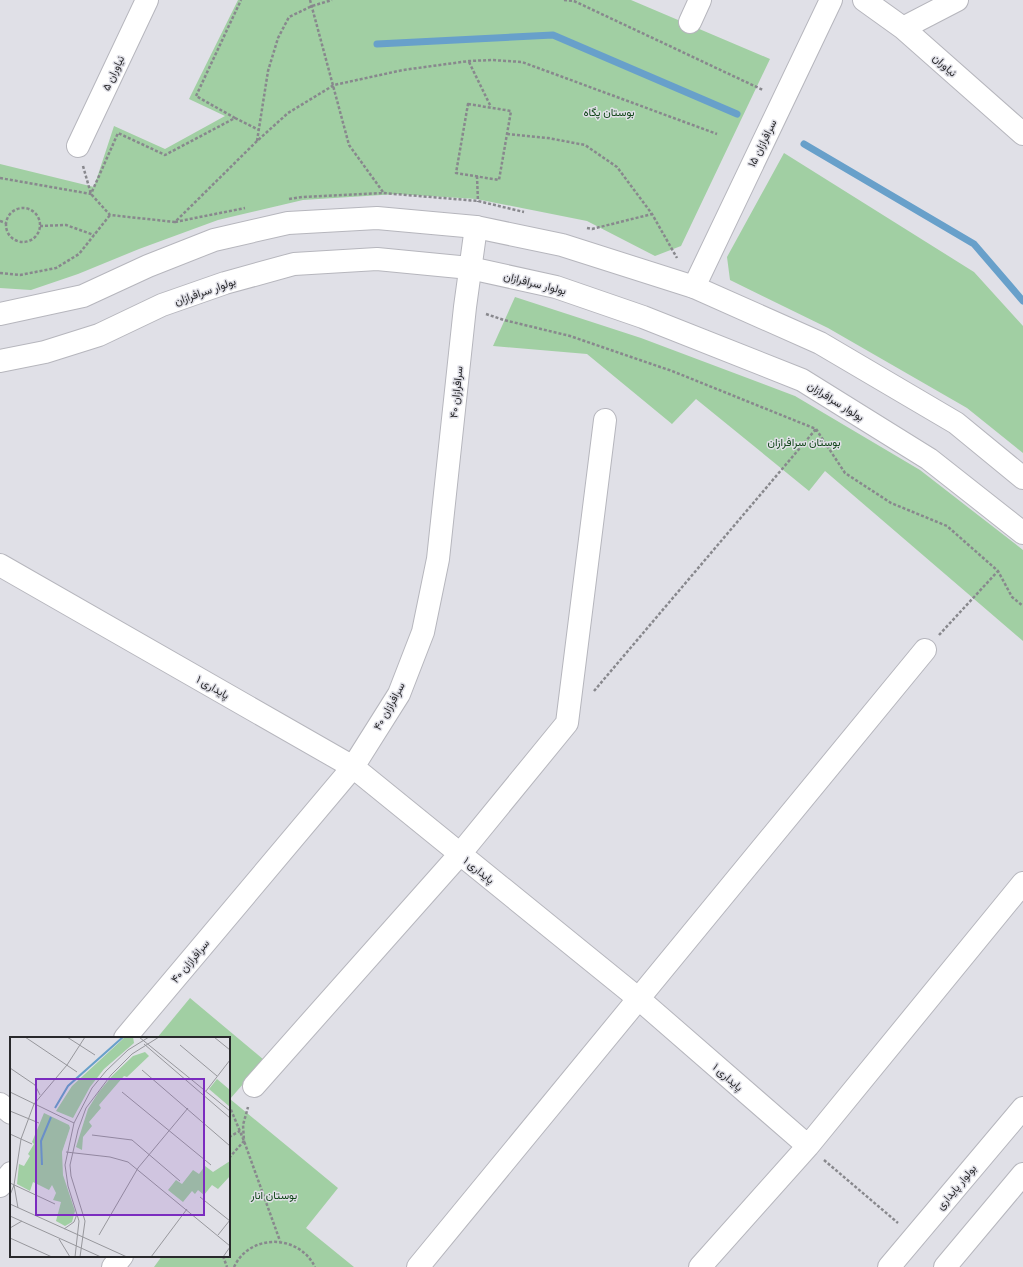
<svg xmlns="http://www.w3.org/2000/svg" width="1023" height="1267" font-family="'Golos Text',Vazirmatn,sans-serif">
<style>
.park{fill:#a1cfa3}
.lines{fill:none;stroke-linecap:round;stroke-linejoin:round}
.stream{stroke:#68a0ca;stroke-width:7}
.street-casing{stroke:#b6b6bd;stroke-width:24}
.secondary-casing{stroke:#b6b6bd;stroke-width:24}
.path{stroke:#88888d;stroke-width:2.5;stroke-dasharray:3 2;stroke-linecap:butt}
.street{stroke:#fff;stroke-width:22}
.secondary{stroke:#fff;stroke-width:22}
.labels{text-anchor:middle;stroke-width:3;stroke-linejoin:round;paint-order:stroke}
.street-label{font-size:11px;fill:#29292c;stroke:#e0e0e7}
.park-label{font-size:11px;fill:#0f4417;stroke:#e0e0e7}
.inset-river{fill:none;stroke:#68a0ca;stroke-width:2}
.inset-road{fill:none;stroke:#97979c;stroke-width:1}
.view{fill:#7b2cbf;fill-opacity:0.15;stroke:#7b2cbf;stroke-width:2}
.inset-edge{fill:none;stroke:#29292c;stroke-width:2}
</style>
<rect width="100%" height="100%" fill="#e0e0e7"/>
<path class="park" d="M 238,0 L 631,0 L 770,59 L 681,246 L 655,256 L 587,221 L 476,199 L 397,194 L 303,200 L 218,220 L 139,249 L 78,274 L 31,290 L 0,288 L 0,164 L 94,187 L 114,126 L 165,149 L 225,116 L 189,99 Z
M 784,153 L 974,272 L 1023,326 L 1023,453 L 967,408 L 828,328 L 730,280 L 727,257 Z
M 515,297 L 641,338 L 795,396 L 920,470 L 1023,550 L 1023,641 L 825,471 L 809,491 L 696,399 L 672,424 L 587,354 L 493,346 Z
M 190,998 L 264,1060 L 230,1099 L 338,1188 L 306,1228 L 354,1267 L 154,1267 L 162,1256 L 229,1256 L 229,1038 L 157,1038 Z"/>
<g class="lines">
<path class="stream" d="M 377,44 L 553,35 L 737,114
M 804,144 L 974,244 L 1023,301"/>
<defs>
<path id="street" d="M 864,0 L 903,28 L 1023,134
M 690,22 L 700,0
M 903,28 L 957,0
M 78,146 L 147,0
M 694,287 L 831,0
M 0,565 L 353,767 L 639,999 L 808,1146
M 125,1038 L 353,767 L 399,694 L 423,632 L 438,559 L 465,307 L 476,227
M 254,1086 L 460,854 L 567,723 L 605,420
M 0,1104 L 11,1113
M 0,1186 L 11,1173
M 113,1267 L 122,1256
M 418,1267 L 925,650
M 700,1267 L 808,1146 L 1023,883"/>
<path id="secondary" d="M 0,314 L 83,296 L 148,266 L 214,240 L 288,223 L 377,218 L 476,227 L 562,245 L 694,287 L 820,343 L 956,423 L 1023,478
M 0,361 L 45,352 L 99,335 L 162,305 L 225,283 L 294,264 L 377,259 L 470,268 L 556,287 L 643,317 L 802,380 L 929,459 L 1023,533
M 889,1267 L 1023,1108
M 945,1267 L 1023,1174"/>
</defs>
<use href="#street" class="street-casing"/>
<use href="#secondary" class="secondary-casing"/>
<path class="path" d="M 310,0 L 349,145 L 383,192
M 564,0 L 574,1 L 763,90
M 469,62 L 491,107
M 468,104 L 511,111 L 499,180 L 456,173 Z
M 235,118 L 259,130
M 507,134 L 548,138 L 585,145 L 617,167 L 652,214 L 677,258
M 257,141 L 268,71 L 278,38 L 289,17 L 312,6 L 332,0
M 83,166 L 91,194 L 110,215 L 175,222 L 257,141 L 288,113 L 334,85 L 403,70 L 469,61 L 492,60 L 522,62 L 717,134
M 477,176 L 478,202
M 0,178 L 91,194 L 118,133 L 165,155 L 235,118 L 196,96 L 241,0
M 289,199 L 302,197 L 383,193 L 478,201 L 524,212
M6 225a17 17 0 1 1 34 0a17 17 0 1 1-34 0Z
M 0,221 L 6,223
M 175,222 L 245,208
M 40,226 L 66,225 L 94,235
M 587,228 L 592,229 L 652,214
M 0,273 L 20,275 L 56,268 L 79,254 L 110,215
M 486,314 L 504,320 L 570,336 L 672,371 L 816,429 L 845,473 L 891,503 L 947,526 L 998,571 L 1012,597 L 1023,606
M 939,635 L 998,571
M 594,691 L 816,429
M 229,1105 L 244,1141 L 280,1241
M 229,1137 L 240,1131
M 229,1158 L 244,1141 L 243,1125 L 248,1107
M 824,1160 L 898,1223
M 223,1256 L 227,1267
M 234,1267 C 250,1233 299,1234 315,1267"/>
<use href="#street" class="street"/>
<use href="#secondary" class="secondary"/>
</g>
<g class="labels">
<g class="street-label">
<text transform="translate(945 65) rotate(42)" y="4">نیاوران</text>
<text transform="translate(113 73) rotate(-65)" y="4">نیاوران ۵</text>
<text transform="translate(762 143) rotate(-64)" y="4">سرافرازان ۱۵</text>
<text transform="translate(535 283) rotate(14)" y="4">بولوار سرافرازان</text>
<text transform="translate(205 291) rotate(-19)" y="4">بولوار سرافرازان</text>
<text transform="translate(456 392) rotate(-84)" y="4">سرافرازان ۴۰</text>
<text transform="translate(836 401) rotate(32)" y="4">بولوار سرافرازان</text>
<text transform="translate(213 687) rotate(30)" y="4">پایداری ۱</text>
<text transform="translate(389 706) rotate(-61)" y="4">سرافرازان ۴۰</text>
<text transform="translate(479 870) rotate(39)" y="4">پایداری ۱</text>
<text transform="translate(190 961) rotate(-50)" y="4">سرافرازان ۴۰</text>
<text transform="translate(728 1077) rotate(41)" y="4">پایداری ۱</text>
<text transform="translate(956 1187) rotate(-50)" y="4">بولوار پایداری</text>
</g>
<g class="park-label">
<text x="609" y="116">بوستان پگاه</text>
<text x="804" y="446">بوستان سرافرازان</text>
<text x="274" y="1199">بوستان انار</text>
</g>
</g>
<g transform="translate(10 1037)">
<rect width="220" height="220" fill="#e0e0e7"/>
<path d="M 115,0 L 123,0 L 124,6 L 94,32 L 80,50 L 63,81 L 46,74 L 62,49 ZM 135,15 L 139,19 L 117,40 L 114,39 L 89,68 L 91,71 L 79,85 L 82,89 L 73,100 L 72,113 L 66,110 L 78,72 L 88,56 L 102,39 L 123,19 ZM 207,42 L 220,53 L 220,70 L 199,52 ZM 34,76 L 59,88 L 60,91 L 52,115 L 53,138 L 65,174 L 62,185 L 55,189 L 46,184 L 51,165 L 43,163 L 46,156 L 42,148 L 39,153 L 23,145 L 20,154 L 7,147 L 9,127 L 14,129 L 20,119 L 18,117 L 24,107 L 22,105 ZM 220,124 L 220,139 L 208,152 L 202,148 L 194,158 L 188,153 L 185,157 L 182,154 L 173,165 L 158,153 L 166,143 L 172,147 L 183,133 L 189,137 L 195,129 L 203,135 Z" fill="#a1cfa3"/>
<path class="inset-river" d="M 45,71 L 58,49 L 113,0M 32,128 L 31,104 L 41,80"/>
<path class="inset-road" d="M 15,0 L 67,35M 57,0 L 85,18M 129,0 L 220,74M 204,0 L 220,13M 134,7 L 220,81M 170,8 L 207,39M 0,31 L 25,48 L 30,58M 132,33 L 220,109M 196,54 L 220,23M 0,55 L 64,86M 112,55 L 201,128M 0,74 L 29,86M 0,97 L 22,107M 82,98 L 122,103 L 170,144M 56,115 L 100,120 L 118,125 L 220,209M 0,146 L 45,167M 4,148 L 11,102 L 24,67 L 57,28 L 75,0M 0,158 L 4,148 L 8,171M 190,160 L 220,184M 0,167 L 117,220M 0,179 L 91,220M 0,191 L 12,184M 54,192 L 64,185 L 67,177M 89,198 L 128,131 L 178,71M 208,198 L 220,183M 0,201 L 42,220M 49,202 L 60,220M 65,220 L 69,184 L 58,149 L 55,128 L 64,86 L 82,51 L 96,34 L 118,13 L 139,0M 70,220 L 75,184 L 61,139 L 60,128 L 68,93 L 76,71 L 101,38 L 122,17 L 149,0M 141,220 L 177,172M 213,220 L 220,210"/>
<path class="view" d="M 26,42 L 194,42 L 194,178 L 26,178 Z"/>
<rect width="220" height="220" class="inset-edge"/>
</g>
</svg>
